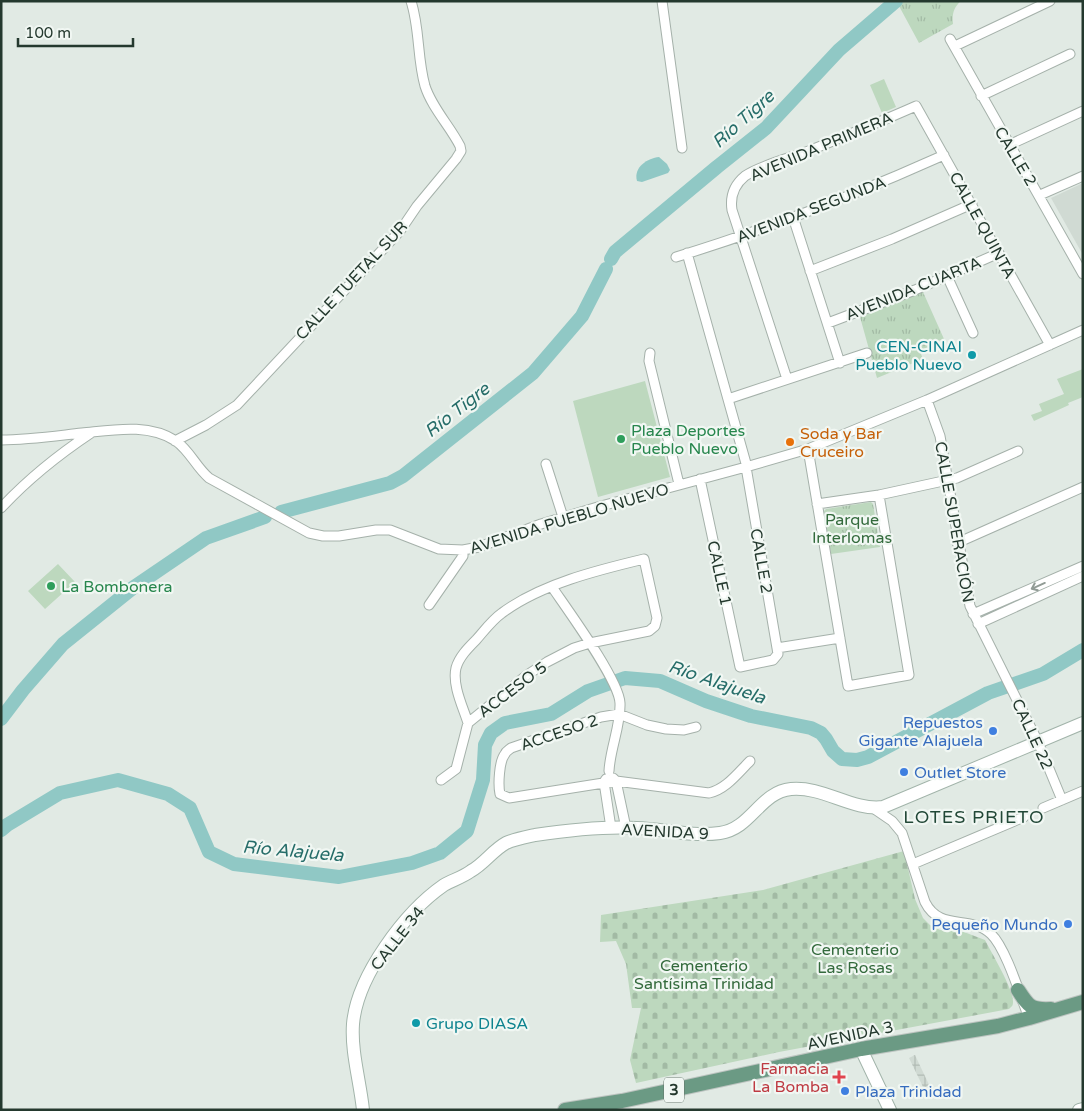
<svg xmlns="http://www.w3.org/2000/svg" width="1084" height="1111" font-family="'Varela Round',sans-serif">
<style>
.built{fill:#d0dad3}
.industrial{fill:url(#industrial-grid)}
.cemetery{fill:url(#cemetery-stones)}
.park{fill:url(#park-tufts)}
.garden{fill:#bdd8be}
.water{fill:#90c8c5}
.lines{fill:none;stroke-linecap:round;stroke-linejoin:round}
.river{stroke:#90c8c5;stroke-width:14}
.street-casing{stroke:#a5b1aa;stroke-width:11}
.secondary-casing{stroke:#a2b4aa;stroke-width:14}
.primary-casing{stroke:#bdc4c0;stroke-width:16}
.street{stroke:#fff;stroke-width:9}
.secondary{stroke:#fff;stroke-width:12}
.primary{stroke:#6b9a84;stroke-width:14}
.oneway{stroke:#929c96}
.culture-dot{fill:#0f9aa8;stroke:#f1f7f3;stroke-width:2}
.leisure-dot{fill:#2e9e5b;stroke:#f1f7f3;stroke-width:2}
.food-dot{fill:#e8710a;stroke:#f1f7f3;stroke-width:2}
.shop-dot{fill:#3f7fe0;stroke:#f1f7f3;stroke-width:2}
.health-dot{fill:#e0444e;stroke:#f1f7f3;stroke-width:2}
.labels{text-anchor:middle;stroke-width:4.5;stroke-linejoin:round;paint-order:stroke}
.shield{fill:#f1f7f3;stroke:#627269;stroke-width:1}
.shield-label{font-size:15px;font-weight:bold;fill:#24392e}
.street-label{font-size:16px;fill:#24392e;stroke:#f1f7f3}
.culture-label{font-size:16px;fill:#0d838f;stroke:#f1f7f3;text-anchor:end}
.leisure-label{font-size:16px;fill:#27864d;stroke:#f1f7f3;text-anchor:start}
.food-label{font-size:16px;fill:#c56008;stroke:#f1f7f3;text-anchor:start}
.park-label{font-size:16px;fill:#336a3c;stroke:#f1f7f3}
.shop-label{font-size:16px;fill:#366cbe;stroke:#f1f7f3;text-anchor:end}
.health-label{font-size:16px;fill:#be3a42;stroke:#f1f7f3;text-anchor:end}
.water-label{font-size:18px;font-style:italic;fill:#266d69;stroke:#f1f7f3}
.neighbourhood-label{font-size:18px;letter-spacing:1px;fill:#224837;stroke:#f1f7f3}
</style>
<defs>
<pattern id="industrial-grid" width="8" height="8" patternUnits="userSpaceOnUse" patternTransform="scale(1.25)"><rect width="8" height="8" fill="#d0dad3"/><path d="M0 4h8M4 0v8" fill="none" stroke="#b2bcb5"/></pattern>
<pattern id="cemetery-stones" width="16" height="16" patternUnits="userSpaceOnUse" patternTransform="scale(1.25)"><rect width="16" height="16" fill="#bdd8be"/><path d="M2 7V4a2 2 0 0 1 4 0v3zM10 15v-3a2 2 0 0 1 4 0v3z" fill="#a2baa4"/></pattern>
<pattern id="park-tufts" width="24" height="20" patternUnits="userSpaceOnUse" patternTransform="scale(1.25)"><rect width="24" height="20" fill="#bdd8be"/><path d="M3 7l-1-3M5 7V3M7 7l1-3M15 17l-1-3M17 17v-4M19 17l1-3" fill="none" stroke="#a2baa4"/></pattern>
</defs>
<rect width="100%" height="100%" fill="#e1eae4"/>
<path class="built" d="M 1083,183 L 1083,255 L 1051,198 Z"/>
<path class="industrial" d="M 915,1055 L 931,1089 L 925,1091 L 909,1058 Z"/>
<path class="cemetery" d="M 904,851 L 915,899 L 923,918 L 930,925 L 940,930 L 964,932 L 985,940 C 991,952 1014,990 1013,1002 C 1013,1006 1012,1006 1009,1009 L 779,1052 L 636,1083 L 630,1060 L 641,1008 L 632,1008 L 626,964 L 616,941 L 600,942 L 601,915 L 763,890 Z"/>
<path class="park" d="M 904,1 L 961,1 C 953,8 952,15 953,24 L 919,43 L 899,6 Z
M 923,292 L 944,339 L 938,341 L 940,346 L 921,354 L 923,359 L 877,378 L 860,317 Z
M 871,502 L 873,504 L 880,547 L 831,554 L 824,511 L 826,509 Z"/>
<path class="garden" d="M 884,79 L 896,107 L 882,113 L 870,85 Z
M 1083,369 L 1083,397 L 1068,403 L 1069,405 L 1034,421 L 1031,415 L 1042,411 L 1039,404 L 1064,394 L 1057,379 Z
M 645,381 L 670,477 L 598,497 L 573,401 Z
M 58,564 L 75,582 L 45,609 L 28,591 Z"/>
<path class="water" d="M 659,157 L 667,164 L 670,170 L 668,173 L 642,182 L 637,181 C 633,167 648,158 659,157 Z"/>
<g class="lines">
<path class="river" d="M 611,259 L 615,252 L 717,167 L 766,128 L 839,50 L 896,1
M 281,512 L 390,483 L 403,476 L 533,373 L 582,316 L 606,269
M 1,719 L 23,690 L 63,644 L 134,587 L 206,538 L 265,517
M 1,830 L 7,825 L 60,793 L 118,780 L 168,794 L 190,808 L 209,852 L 234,864 L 339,877 L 412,863 L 440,853 L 467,831 L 483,780 L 485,745 L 491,733 L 505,723 L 551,714 L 588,691 L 625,678 L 660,681 L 706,701 L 751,716 L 811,728 L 821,733 L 826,739 L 833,751 L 842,759 L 857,760 L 868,757 L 988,693 L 1043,674 L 1083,650"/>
<defs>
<path id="street" d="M 662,1 L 682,148
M 950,39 L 1083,274
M 955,46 L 1050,1
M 981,96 L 1070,54
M 1009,145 L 1083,111
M 1040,195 L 1083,176
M 793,217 L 840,363
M 687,253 L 747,467
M 676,257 C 768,229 857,194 944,155
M 810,271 L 892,239 L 972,204
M 947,276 L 973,333
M 828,323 L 915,290 L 999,253
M 650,353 L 649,361 L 679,484
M 787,379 L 732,210 C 730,197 734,185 745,176 C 759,166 789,158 806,152 C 843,137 880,122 916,106 L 1050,345
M 728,399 L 867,353
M 927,400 L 940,436 L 970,606 L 1038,742 L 1062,800
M 1,440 C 28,440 55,436 82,433 C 113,430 148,423 176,441 C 190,451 196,467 209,478 L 309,533 L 323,536 L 339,536 L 376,530 L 390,530 L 439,549 L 463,550 L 479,547 L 541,524 L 601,506 L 746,467 L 808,449 L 927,400 L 1083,330
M 175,441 L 206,425 L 237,405 L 400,231 L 417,206 L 456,159 L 461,151 L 460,146 C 450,126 432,108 425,86 C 417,58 420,29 411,1
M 808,449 L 848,686 L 909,675 L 879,495
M 546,464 L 563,517
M 700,479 L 740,667 L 773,660 L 778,654 L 777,648 L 746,467
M 817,504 L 879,495 L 957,478 L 1018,451
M 1,508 C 28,479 58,455 91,433
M 957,543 L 1083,487
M 552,587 C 567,609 619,680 620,703 C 621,725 610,749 609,771
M 429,605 L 463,556 L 463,550
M 973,614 L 1083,566
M 978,624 L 1083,576
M 777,648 L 840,638
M 696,727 L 684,730 L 666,729 L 647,725 L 619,714 L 601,717 L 511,748 C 509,750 506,751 505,754 C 499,761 498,785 500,794 L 509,798 L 616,781 L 709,793 C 726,789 737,774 750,761
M 613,778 L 616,781 L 626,828
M 606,779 L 604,782 L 611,828
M 441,780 L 456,769 L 468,723 L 527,675 L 547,662 L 574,648 L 590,643 L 649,631 L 655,626 L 657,618 L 644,559 C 598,570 541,584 502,613 C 492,620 484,631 476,640 C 468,648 459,657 456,668 C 452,685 463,707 468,723
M 873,808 L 892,821 L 902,833 L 925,902 C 940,932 970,914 991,934 C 1006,948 1021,998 1029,1018
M 1043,808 L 1083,791
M 913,864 L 1024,817"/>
<path id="secondary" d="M 861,1049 L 890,1110
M 363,1110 C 360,1081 351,1052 353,1024 C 357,976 405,912 444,885 C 453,880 463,877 471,871 C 484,864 493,850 506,843 C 515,839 526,837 535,835 C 569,830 603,826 637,828 C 664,829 692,837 720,833 C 751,829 760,792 791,789 C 823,786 852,811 883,807 L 1083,723
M 1079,1110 L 1083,1109"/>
<path id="primary" d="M 1018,990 C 1029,1007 1031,1010 1051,1009
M 565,1110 L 622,1101 L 861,1049 L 998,1026 L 1029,1018 L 1083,1002"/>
</defs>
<use href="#street" class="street-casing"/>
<use href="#secondary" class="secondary-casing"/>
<use href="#primary" class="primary-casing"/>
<use href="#street" class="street"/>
<use href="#secondary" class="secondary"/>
<use href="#primary" class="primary"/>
</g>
<defs><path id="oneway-shaft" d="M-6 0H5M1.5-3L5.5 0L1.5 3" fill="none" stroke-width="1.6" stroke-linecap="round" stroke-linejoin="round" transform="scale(1.25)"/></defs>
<use class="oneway" href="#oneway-shaft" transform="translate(1038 586) rotate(156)"/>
<g class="culture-dot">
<circle cx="972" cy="355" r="5"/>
<circle cx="416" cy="1023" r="5"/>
</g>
<g class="leisure-dot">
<circle cx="621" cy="439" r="5"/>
<circle cx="51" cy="586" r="5"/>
</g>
<circle class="food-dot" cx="790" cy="442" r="5"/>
<g class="shop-dot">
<circle cx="993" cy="731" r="5"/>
<circle cx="904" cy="772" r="5"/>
<circle cx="1068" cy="924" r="5"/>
<circle cx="845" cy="1091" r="5"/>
</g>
<path class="health-dot" d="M836.5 1069.5h5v5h5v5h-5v5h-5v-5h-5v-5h5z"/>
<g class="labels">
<rect class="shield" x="664" y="1077.5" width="20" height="25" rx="4"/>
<g class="shield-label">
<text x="674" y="1095">3</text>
</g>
<g class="street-label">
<text transform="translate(821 146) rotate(-23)" y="6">AVENIDA PRIMERA</text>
<text transform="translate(1016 156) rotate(59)" y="6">CALLE 2</text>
<text transform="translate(811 209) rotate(-21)" y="6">AVENIDA SEGUNDA</text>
<text transform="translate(983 225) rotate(61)" y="6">CALLE QUINTA</text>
<text transform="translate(351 280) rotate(-47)" y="6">CALLE TUETAL SUR</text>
<text transform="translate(913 288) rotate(-22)" y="6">AVENIDA CUARTA</text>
<text transform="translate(569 518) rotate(-17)" y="6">AVENIDA PUEBLO NUEVO</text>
<text transform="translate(955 522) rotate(80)" y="6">CALLE SUPERACIÓN</text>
<text transform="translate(762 561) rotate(80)" y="6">CALLE 2</text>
<text transform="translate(720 573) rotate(78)" y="6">CALLE 1</text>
<text transform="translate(512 689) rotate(-37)" y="6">ACCESO 5</text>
<text transform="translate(559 732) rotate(-19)" y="6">ACCESO 2</text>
<text transform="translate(1033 734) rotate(65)" y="6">CALLE 22</text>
<text transform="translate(665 831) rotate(3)" y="6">AVENIDA 9</text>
<text transform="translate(397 938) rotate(-52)" y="6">CALLE 34</text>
<text transform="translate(850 1035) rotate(-12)" y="6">AVENIDA 3</text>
</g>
<g class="culture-label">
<text x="962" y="352">CEN-CINAI<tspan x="962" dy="18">Pueblo Nuevo</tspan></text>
<text x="426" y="1029" text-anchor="start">Grupo DIASA</text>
</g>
<g class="leisure-label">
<text x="631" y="436">Plaza Deportes<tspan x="631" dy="18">Pueblo Nuevo</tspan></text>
<text x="61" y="592">La Bombonera</text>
</g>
<g class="food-label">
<text x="800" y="439">Soda y Bar<tspan x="800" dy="18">Cruceiro</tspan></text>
</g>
<g class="park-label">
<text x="852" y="525">Parque<tspan x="852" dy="18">Interlomas</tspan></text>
<text x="855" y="955">Cementerio<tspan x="855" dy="18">Las Rosas</tspan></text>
<text x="704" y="971">Cementerio<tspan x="704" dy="18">Santísima Trinidad</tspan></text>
</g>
<g class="shop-label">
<text x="983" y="728">Repuestos<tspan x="983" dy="18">Gigante Alajuela</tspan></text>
<text x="914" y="778" text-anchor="start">Outlet Store</text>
<text x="1058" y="930">Pequeño Mundo</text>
<text x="855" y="1097" text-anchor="start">Plaza Trinidad</text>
</g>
<g class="health-label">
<text x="829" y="1074">Farmacia<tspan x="829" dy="18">La Bomba</tspan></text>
</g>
<g class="water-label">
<text transform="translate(743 119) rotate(-42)" y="6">Río Tigre</text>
<text transform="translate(457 410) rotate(-38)" y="6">Río Tigre</text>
<text transform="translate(717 682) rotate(19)" y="6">Río Alajuela</text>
<text transform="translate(293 851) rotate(5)" y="6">Río Alajuela</text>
</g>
<g class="neighbourhood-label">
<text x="974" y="823">LOTES PRIETO</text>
</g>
</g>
<rect width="1084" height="1111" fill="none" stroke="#24392e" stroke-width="5"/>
<path d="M18 38v8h115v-8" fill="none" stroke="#24392e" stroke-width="2.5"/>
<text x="25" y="38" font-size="15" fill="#24392e" stroke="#f1f7f3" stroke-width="4" paint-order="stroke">100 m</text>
</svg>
